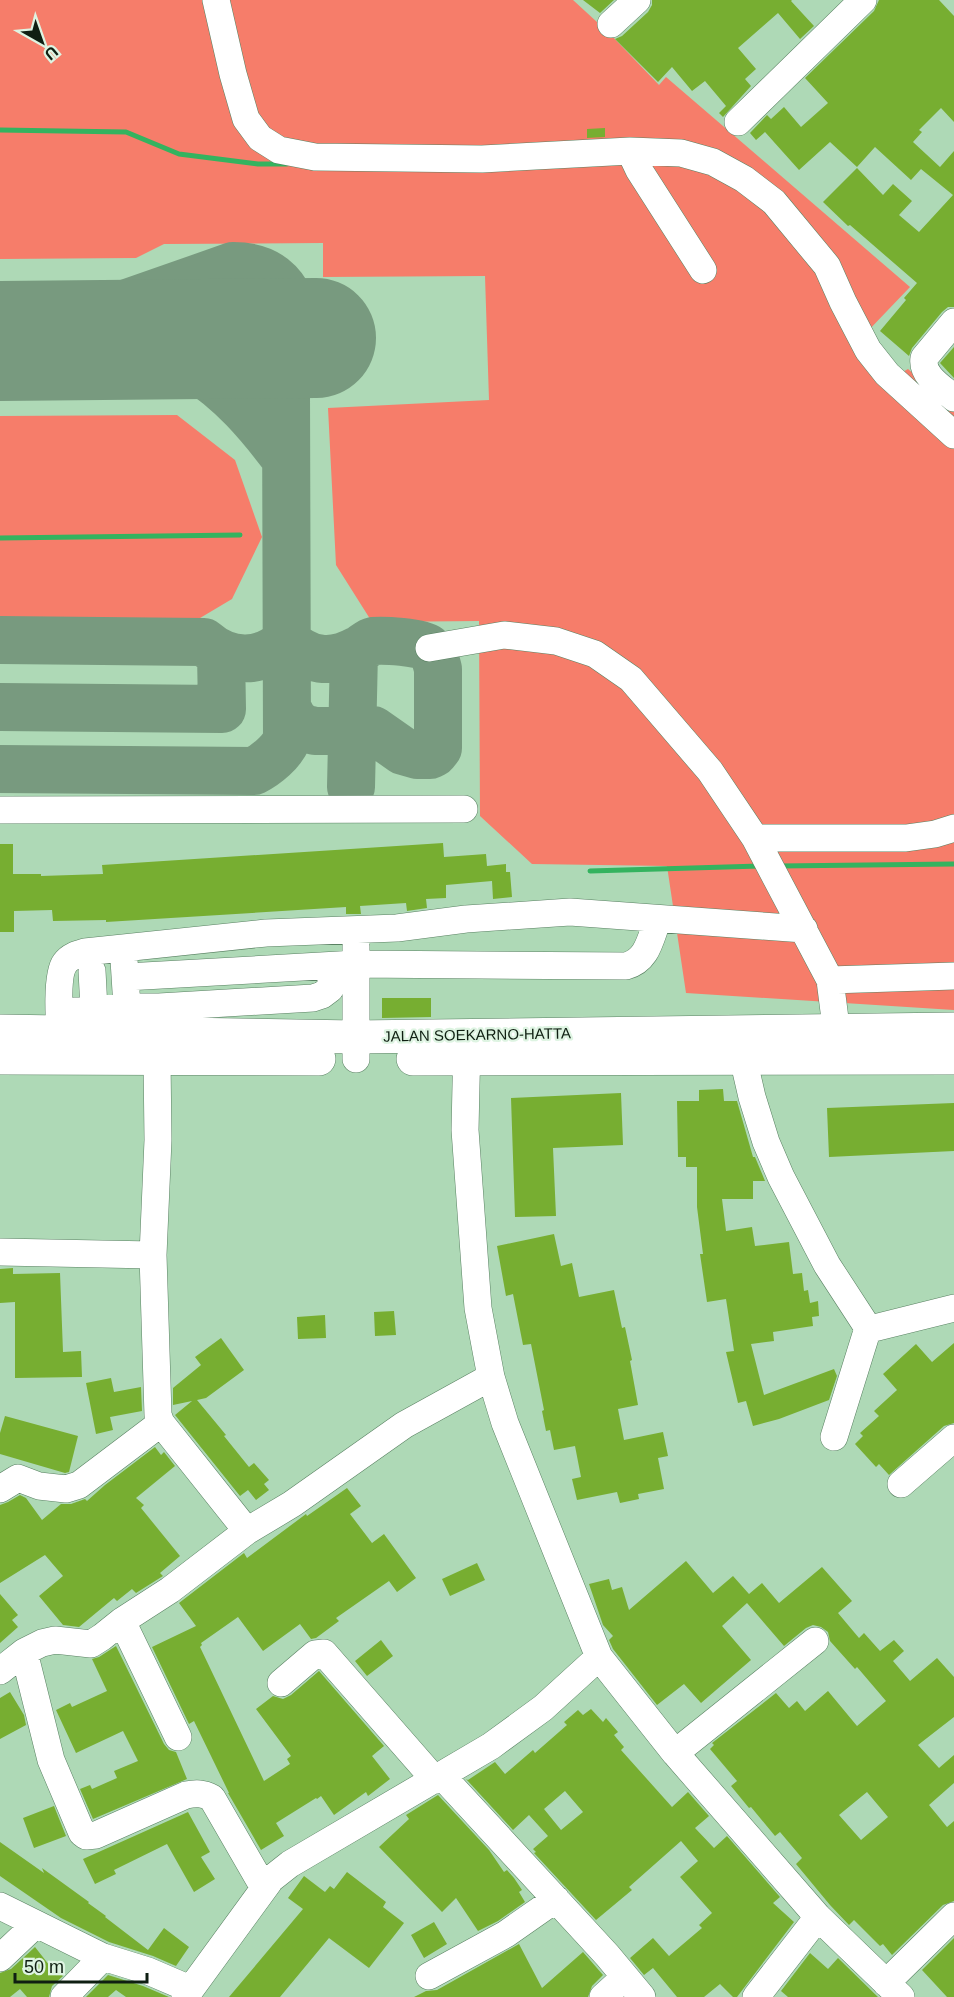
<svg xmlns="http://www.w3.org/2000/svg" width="954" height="1997" font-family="Arial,sans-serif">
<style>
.green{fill:#f67d6a}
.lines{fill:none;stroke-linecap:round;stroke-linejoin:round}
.stream{stroke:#34b35f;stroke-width:5}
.taxiway{stroke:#789a7f;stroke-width:48}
.runway{stroke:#789a7f;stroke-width:120}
.building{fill:#77ae31;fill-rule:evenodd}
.minor-casing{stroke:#598162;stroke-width:28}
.highway-casing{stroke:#598162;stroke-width:34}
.minor{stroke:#fff;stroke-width:27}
.highway{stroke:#fff;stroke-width:33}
.labels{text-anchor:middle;stroke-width:4.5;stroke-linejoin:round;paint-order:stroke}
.street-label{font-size:15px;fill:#0f1f12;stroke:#def4e2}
</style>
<rect width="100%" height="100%" fill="#aed9b6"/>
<path class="green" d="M 0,0 L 573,0 L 610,34 L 659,85 L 666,77 L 910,287 L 865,334 L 901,373 L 908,369 L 954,409 L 954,1010 L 686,993 L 667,866 L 532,864 L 480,816 L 479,621 L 372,622 L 336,565 L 328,408 L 489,400 L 485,276 L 323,277 L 323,243 L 164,244 L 136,258 L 0,259 Z
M 177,415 L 235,460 L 262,537 L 232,599 L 195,621 L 0,621 L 0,416 Z"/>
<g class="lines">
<path class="stream" d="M 0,130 L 126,132 L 179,154 L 258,164 L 287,164
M 0,538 L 240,535
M 779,866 L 954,864
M 590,871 L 760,866"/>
<path class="taxiway" d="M 0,337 L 33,336 L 233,266 C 256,266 275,274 287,294 C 295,306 297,330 290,343 C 274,373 237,391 207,367 C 196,359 190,344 177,339 C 158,333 136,339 117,340
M 194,368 C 230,389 260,425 285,458
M 0,640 L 204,642 C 229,664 262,664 286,641 C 309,661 330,665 358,650 C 363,648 368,642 373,641 C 384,640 420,642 428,648 C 434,653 436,661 438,669 L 438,748 L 434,753 L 430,755 L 417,755 L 403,751 L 373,730 L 315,731 L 303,728 L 294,721 L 287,708
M 0,707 L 222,709 L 221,654
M 0,769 L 254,771 C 266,765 282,752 287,739 L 286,393 L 293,339
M 351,787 L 354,652"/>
<path class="runway" d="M 0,341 L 316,338"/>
</g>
<path class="building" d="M 583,0 L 614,0 L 600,13 Z
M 652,0 L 792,0 L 791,1 L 814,26 L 800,39 L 778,13 L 738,48 L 756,69 L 745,79 L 751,86 L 723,117 L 719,113 L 726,106 L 705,81 L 692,91 L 672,67 L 658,82 L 615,39 L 622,36 L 648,12 L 652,5 Z
M 879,0 L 939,0 L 954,16 L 954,122 L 941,108 L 919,130 L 922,132 L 913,142 L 940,167 L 954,151 L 954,307 L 948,307 L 942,312 L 912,348 L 909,356 L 880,331 L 906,300 L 904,298 L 917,283 L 850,225 L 848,226 L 823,202 L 857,168 L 883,195 L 893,184 L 912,201 L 899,215 L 919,232 L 953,195 L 921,169 L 911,180 L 875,147 L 857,167 L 830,142 L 799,170 L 765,132 L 756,140 L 750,133 L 767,115 L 771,119 L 784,107 L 801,127 L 828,103 L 805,78 L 874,11 Z
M 605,128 L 605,137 L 587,138 L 587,129 Z
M 954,347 L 954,378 L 940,363 Z
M 443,843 L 444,857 L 486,854 L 487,866 L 506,864 L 506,872 L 510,872 L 512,897 L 493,899 L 492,881 L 446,885 L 446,898 L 426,899 L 427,908 L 407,911 L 406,903 L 360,906 L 361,914 L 346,914 L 346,907 L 106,922 L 106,920 L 53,921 L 52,910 L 14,911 L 14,932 L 0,932 L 0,844 L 13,844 L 13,874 L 41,874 L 41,876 L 103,874 L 102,865 Z
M 382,998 L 431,998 L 431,1017 L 382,1018 Z
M 723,1089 L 724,1101 L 737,1101 L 753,1157 L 755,1157 L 765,1181 L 753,1181 L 753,1199 L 722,1199 L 726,1231 L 752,1227 L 755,1246 L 789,1242 L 793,1274 L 802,1273 L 804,1291 L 808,1290 L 810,1303 L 818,1301 L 819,1316 L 812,1317 L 813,1326 L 773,1332 L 774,1341 L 751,1344 L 764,1395 L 834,1369 L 837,1376 L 829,1400 L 779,1419 L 753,1426 L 746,1401 L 738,1403 L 726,1352 L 734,1351 L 726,1299 L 707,1302 L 700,1254 L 703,1254 L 697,1207 L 697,1167 L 686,1167 L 686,1157 L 678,1157 L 677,1101 L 699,1101 L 699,1090 Z
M 621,1093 L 623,1145 L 553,1148 L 556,1216 L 515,1217 L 511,1098 Z
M 954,1103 L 954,1151 L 829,1157 L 827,1108 Z
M 554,1234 L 561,1266 L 572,1263 L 579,1297 L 614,1290 L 622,1328 L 625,1327 L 632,1360 L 630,1361 L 638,1405 L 618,1409 L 624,1440 L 663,1432 L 668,1456 L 658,1458 L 664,1489 L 638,1494 L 639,1499 L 620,1503 L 617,1492 L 577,1500 L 572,1479 L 581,1477 L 575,1446 L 554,1450 L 550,1430 L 546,1431 L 542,1411 L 544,1410 L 531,1344 L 523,1345 L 513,1294 L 506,1296 L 497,1246 Z
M 13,1268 L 13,1274 L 60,1273 L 63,1352 L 81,1351 L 82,1377 L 15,1378 L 15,1302 L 0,1303 L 0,1269 Z
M 394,1311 L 396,1335 L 375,1336 L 374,1312 Z
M 325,1315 L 326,1338 L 298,1339 L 297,1317 Z
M 221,1338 L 244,1370 L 206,1398 L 197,1400 L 226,1435 L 224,1436 L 249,1467 L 254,1463 L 269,1480 L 264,1484 L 269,1490 L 256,1500 L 248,1490 L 240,1496 L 175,1415 L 192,1401 L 173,1405 L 173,1388 L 201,1365 L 195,1357 Z
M 954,1343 L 954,1423 L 944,1426 L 889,1475 L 879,1464 L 876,1467 L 855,1444 L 863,1436 L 860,1433 L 879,1416 L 874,1411 L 897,1390 L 883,1374 L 916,1344 L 932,1362 Z
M 111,1378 L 114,1392 L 141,1387 L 142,1411 L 110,1417 L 113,1430 L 96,1434 L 86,1383 Z
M 5,1416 L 78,1436 L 69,1472 L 65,1473 L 0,1454 L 0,1433 Z
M 155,1447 L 161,1455 L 164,1452 L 175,1466 L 136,1498 L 144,1505 L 141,1508 L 180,1556 L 160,1573 L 163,1576 L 136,1593 L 132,1589 L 117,1601 L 114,1598 L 79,1627 L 63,1625 L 39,1596 L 63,1576 L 45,1555 L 0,1583 L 0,1505 L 8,1502 L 20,1495 L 26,1498 L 42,1520 L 61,1504 L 71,1504 L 85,1499 L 87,1501 L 105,1485 Z
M 347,1488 L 361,1506 L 350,1514 L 372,1543 L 384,1534 L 416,1578 L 397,1592 L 389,1581 L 336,1618 L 339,1621 L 316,1638 L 311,1639 L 300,1624 L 263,1651 L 238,1617 L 201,1643 L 202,1645 L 200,1647 L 264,1781 L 290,1764 L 287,1759 L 291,1756 L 256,1709 L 273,1696 L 283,1699 L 291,1695 L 319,1671 L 384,1746 L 372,1756 L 390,1779 L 368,1796 L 366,1792 L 334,1815 L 321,1796 L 317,1799 L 316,1798 L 276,1823 L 284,1836 L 261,1850 L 228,1793 L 229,1793 L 194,1721 L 189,1724 L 152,1647 L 196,1626 L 179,1603 L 244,1553 L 247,1558 L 306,1514 L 307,1516 Z
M 686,1561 L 713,1593 L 733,1576 L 749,1594 L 762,1583 L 779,1603 L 822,1567 L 852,1601 L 838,1613 L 859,1638 L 864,1633 L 880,1651 L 894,1640 L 904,1651 L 893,1661 L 910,1681 L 937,1658 L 954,1677 L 954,1717 L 918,1745 L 939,1768 L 954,1755 L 954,1783 L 929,1805 L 947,1827 L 954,1821 L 954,1901 L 943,1905 L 892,1955 L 883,1944 L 880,1946 L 854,1920 L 849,1925 L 830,1905 L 796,1864 L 802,1858 L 780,1832 L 775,1836 L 751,1807 L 749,1808 L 731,1786 L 737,1781 L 710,1749 L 714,1745 L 712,1743 L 776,1693 L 789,1708 L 797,1701 L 805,1711 L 828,1691 L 857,1726 L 886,1701 L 857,1667 L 855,1669 L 830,1641 L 828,1632 L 821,1627 L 813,1625 L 806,1628 L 784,1646 L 747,1603 L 722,1626 L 751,1660 L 701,1703 L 684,1684 L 657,1705 L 613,1649 L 609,1640 L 613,1636 L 603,1625 L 589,1584 L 609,1579 L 612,1590 L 622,1587 L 629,1610 ZM 867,1792 L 888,1817 L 861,1840 L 839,1815 Z
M 477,1563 L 485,1580 L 450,1596 L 442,1579 Z
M 0,1594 L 18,1615 L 12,1620 L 18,1627 L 0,1643 Z
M 381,1640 L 393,1656 L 367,1676 L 355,1661 Z
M 116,1646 L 164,1744 L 169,1750 L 176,1752 L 187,1779 L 93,1819 L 80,1789 L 90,1785 L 92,1789 L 117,1778 L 114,1771 L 138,1761 L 123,1731 L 76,1753 L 56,1710 L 70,1703 L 72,1707 L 107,1691 L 92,1659 L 99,1657 Z
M 10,1692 L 24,1715 L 26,1725 L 0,1739 L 0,1698 Z
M 591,1709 L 603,1722 L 606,1718 L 618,1732 L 614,1735 L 624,1747 L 621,1750 L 672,1807 L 688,1792 L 709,1816 L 695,1828 L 714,1848 L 727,1836 L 780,1897 L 773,1903 L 794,1922 L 737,1997 L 733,1997 L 720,1984 L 704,1997 L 677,1997 L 653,1968 L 644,1975 L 630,1958 L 653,1938 L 669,1956 L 702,1928 L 699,1925 L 712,1913 L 680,1877 L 698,1861 L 681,1841 L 629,1887 L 632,1890 L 596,1920 L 534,1853 L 536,1852 L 533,1849 L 548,1836 L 529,1815 L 513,1830 L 466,1779 L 468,1780 L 495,1762 L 505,1774 L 533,1750 L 535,1753 L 567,1725 L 564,1722 L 578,1710 L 583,1715 ZM 565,1791 L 583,1812 L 561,1830 L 544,1809 Z
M 438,1795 L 489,1850 L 504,1872 L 507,1870 L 514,1878 L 522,1890 L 519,1892 L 525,1902 L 498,1921 L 478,1931 L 456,1898 L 442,1912 L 379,1847 L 409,1819 L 406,1815 Z
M 54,1806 L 66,1836 L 34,1848 L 23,1818 Z
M 188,1812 L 210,1852 L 201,1857 L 215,1879 L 194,1892 L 167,1844 L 114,1870 L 116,1874 L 95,1884 L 83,1859 Z
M 0,1842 L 44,1873 L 42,1868 L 89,1902 L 88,1903 L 106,1916 L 105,1917 L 148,1950 L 164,1928 L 189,1947 L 176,1966 L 153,1956 L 109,1942 L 61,1918 L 0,1876 Z
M 347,1872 L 386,1902 L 383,1907 L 404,1923 L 369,1968 L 329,1938 L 280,1997 L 229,1997 L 303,1909 L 288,1898 L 304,1876 L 325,1892 L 330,1886 L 334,1889 Z
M 434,1922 L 447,1944 L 424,1958 L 411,1935 Z
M 954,1938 L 954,1997 L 947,1997 L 922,1970 Z
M 519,1944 L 542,1988 L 583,1952 L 603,1975 L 592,1986 L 588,1997 L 414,1997 L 426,1991 L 437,1990 Z
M 35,1947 L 57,1975 L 60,1973 L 63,1976 L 52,1986 L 49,1997 L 27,1997 L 20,1989 L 10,1997 L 0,1997 L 0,1973 L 11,1969 Z
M 810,1953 L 828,1969 L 838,1958 L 878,1997 L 788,1997 L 781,1991 Z
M 108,1975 L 143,1986 L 169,1997 L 126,1997 L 116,1990 L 108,1997 L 86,1997 Z"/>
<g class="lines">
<defs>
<path id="minor" d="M 216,0 L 233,74 L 246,119 L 260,138 L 279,150 L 315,157 L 482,159 L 630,151 L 681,153 L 713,162 L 744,179 L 774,202 L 827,266 L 843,302 L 868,350 L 887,374 L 954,435
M 611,24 L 637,0
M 738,122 L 863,0
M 630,151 L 639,170 L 703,270
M 954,322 L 924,358 C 921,376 943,388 954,398
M 429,648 L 504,635 L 556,641 L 595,654 L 631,679 L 710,771 L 755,838 L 830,980 L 835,1019
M 0,810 L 464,809
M 755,838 L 906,838 L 935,834 L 954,828
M 124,960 L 127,1007 L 159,1007 L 313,998 L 322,995 L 330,989 L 333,966
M 92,971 L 94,1009
M 126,977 L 356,964 L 626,966 C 648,960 650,939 658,919
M 830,980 L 954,976
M 75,1011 L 127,1007
M 467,1040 L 465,1130 L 478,1308 L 491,1377 L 505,1423 L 599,1657 L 675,1753 L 818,1917 L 901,1997
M 61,1051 C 60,1033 55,976 65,963 C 70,956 78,954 85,952 L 266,933 L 397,928 L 466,919 L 570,912 L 804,929
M 743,1058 L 752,1097 L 766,1142 L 781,1177 L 827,1265 L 868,1328 L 874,1328 L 954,1308
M 356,1059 L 356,946
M 0,1252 L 153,1255 L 158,1140 L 157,1059
M 153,1255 L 158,1415 L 161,1423 L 247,1531
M 834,1437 L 868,1328
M 901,1484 L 954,1438
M 0,1489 L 18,1478 L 39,1486 L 66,1489 L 79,1485 L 161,1423
M 122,1621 L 178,1737
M 24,1652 L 51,1760 L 82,1833 L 86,1836 L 96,1835 L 186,1795 C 196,1793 203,1793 212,1798 L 264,1888
M 0,1671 L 24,1652 L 42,1643 L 55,1640 L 91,1644 L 102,1637 L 122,1621 L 170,1590 L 247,1531 L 292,1504 L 404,1425 L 491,1377
M 281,1683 L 315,1654 L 324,1653 L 435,1780
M 675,1753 L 815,1641
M 442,1776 L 607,1955 L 642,1997
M 0,1906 L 103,1957 L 148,1971 L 190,1989
M 0,1958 L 36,1924
M 429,1976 L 506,1934 L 556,1899
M 886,1983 L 954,1916
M 64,1997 L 103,1957
M 185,1997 L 271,1879 L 290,1864 L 491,1746 L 543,1708 L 599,1657
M 603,1997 L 625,1977
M 756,1997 L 818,1917"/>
<path id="highway" d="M 0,1031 L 355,1037 L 954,1029
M 0,1058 L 319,1059
M 413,1059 L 954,1058"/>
</defs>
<use href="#minor" class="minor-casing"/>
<use href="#highway" class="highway-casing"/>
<use href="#minor" class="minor"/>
<use href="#highway" class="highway"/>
</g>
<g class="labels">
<g class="street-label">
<text transform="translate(477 1035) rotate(-1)" y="5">JALAN SOEKARNO-HATTA</text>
</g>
</g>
<g transform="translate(42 42) rotate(140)" stroke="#def4e2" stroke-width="4.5" paint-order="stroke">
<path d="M0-4.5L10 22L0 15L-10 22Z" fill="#0f1f12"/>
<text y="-9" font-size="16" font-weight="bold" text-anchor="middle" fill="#0f1f12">U</text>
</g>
<path d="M15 1973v9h132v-9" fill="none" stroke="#0f1f12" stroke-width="3"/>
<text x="24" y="1973" font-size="18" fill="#0f1f12" stroke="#def4e2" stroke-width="4.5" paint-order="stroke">50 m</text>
</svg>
